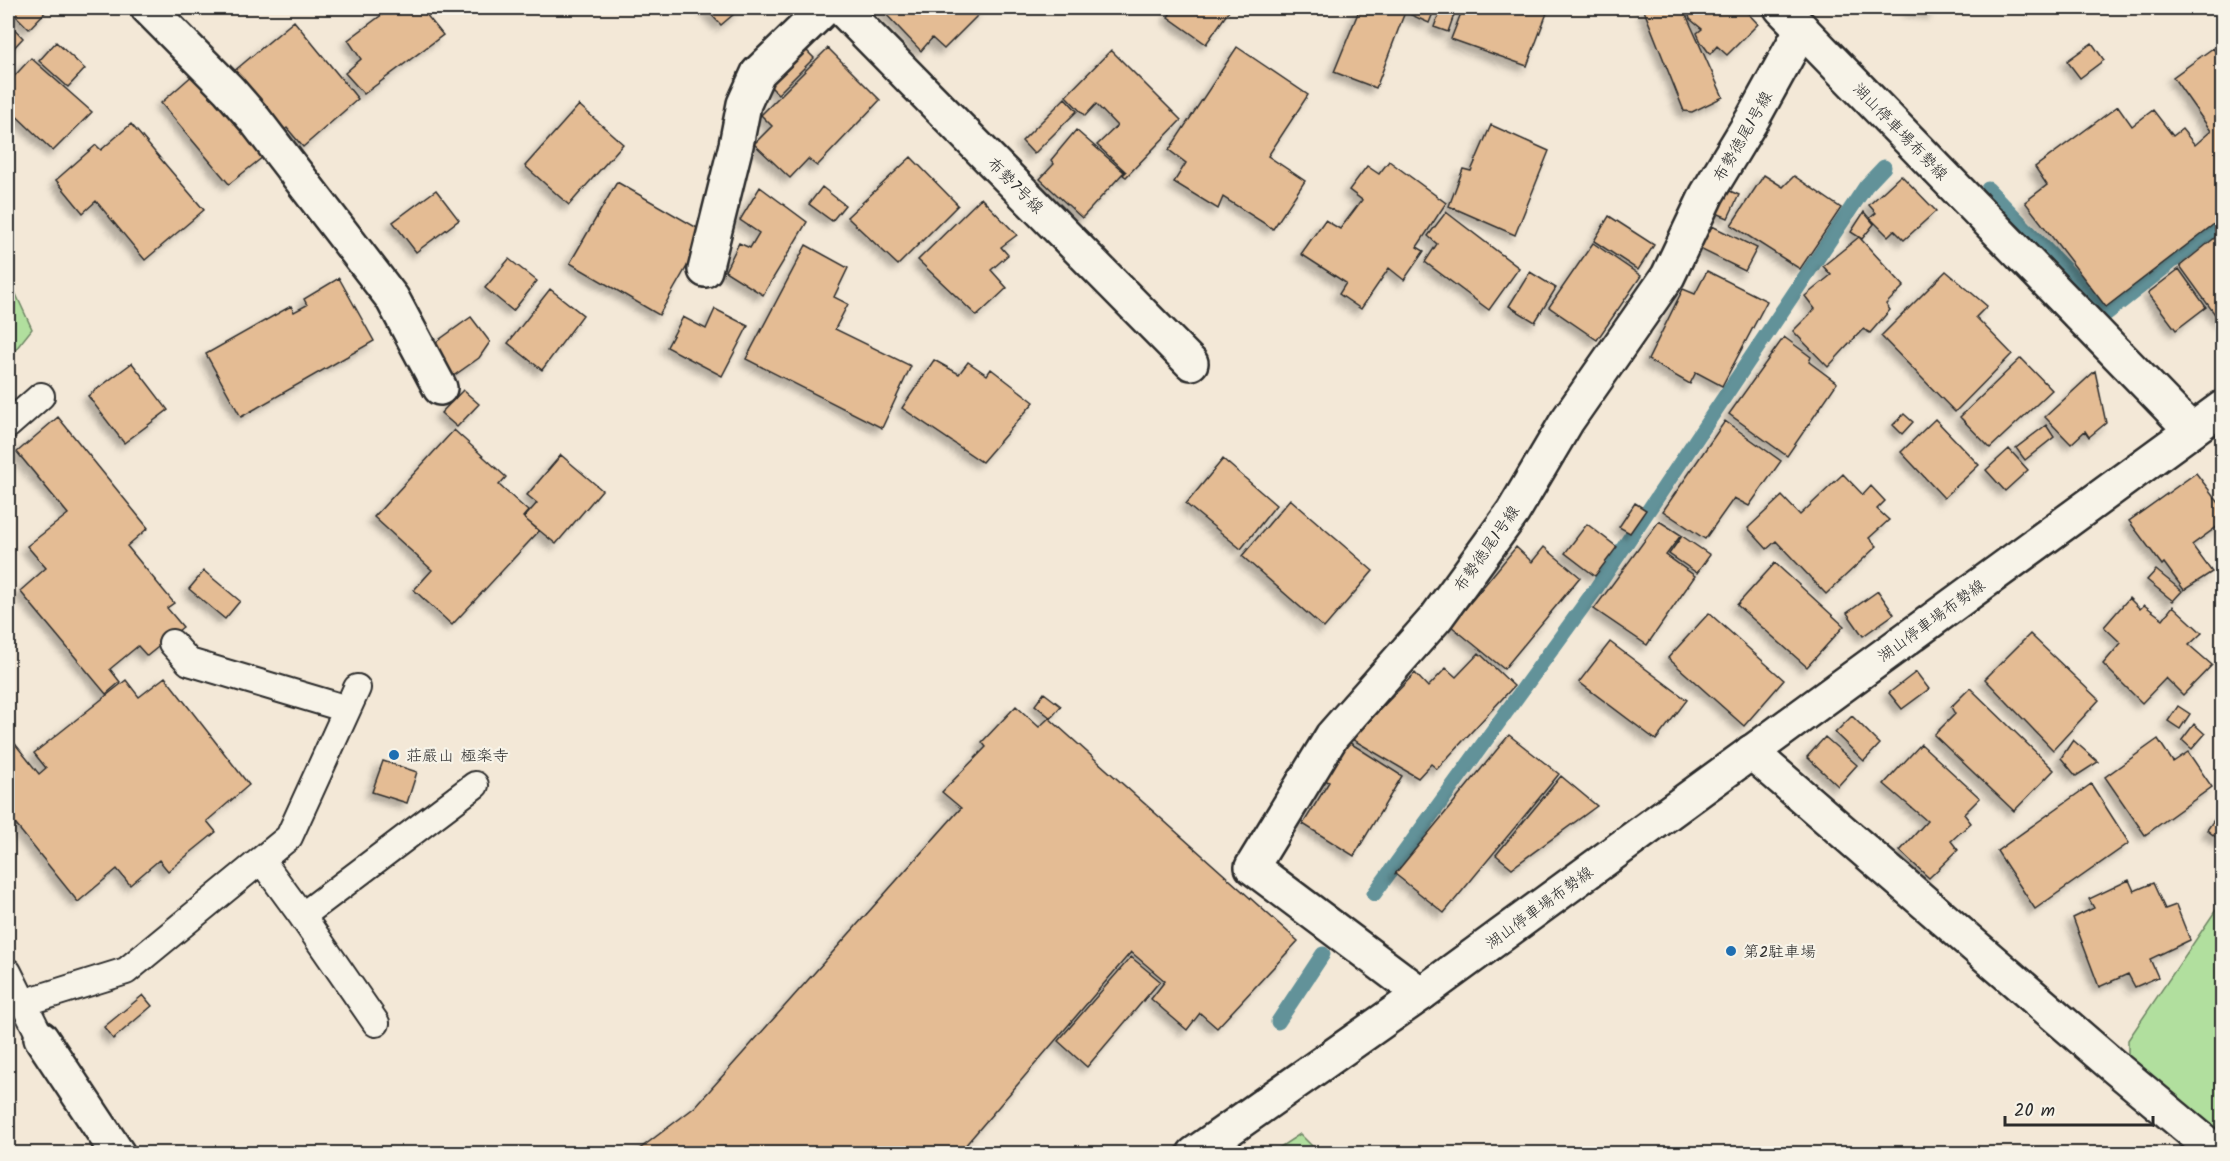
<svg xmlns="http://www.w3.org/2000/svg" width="2230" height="1161" font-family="Kalam,'Klee One',sans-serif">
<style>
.green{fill:#b1df9e;stroke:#6e8564;stroke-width:1.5}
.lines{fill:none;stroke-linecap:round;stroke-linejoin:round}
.stream{stroke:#629299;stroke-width:15}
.building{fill:#e4bc94;stroke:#2b2b2b;stroke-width:1.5;filter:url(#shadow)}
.lane-casing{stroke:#2b2b2b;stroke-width:30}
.street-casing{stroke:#2b2b2b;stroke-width:38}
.secondary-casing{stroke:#2b2b2b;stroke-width:38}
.lane{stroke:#f7f3e8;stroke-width:26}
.street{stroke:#f7f3e8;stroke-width:33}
.secondary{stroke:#f7f3e8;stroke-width:33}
.poi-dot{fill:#1f6fb2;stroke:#f7f3e8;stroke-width:2}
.labels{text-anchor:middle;stroke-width:4.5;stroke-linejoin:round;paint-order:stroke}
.street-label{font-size:16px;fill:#2b2b2b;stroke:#f7f3e8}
.poi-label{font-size:16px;fill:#2b2b2b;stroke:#f7f3e8;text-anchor:start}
</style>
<defs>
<filter id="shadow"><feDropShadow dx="-5.5" dy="5.5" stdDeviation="3" flood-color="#0004"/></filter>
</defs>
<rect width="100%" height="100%" fill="#f3e8d7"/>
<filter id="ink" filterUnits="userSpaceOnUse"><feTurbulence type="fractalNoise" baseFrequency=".0167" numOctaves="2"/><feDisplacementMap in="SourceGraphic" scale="12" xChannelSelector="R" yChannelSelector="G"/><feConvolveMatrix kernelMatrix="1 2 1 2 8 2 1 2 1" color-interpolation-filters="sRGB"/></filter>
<g filter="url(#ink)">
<path class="green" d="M 8,277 L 32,329 L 8,359 Z
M 2222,901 L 2222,1137 L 2128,1059 L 2128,1040 Z
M 1300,1134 L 1319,1153 L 1271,1153 Z"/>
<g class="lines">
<path class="stream" d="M 1988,189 L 2107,313 L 2222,222
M 1374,894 L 1595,590 L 1866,186 L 1884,167
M 1278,1022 L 1323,954"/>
</g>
<path class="building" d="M 8,8 L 49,8 L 29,29 Z
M 391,8 L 421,8 L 443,35 L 364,94 L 345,73 L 361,59 L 348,40 Z
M 705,8 L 741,8 L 721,25 Z
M 869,8 L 985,8 L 944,49 L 932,38 L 921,51 L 880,8 L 875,14 Z
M 1174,8 L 1231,8 L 1206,44 L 1168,17 Z
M 1360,8 L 1435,8 L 1429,23 L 1405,12 L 1376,88 L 1334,72 Z
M 1441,8 L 1455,12 L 1448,32 L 1434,27 Z
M 1463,8 L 1530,8 L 1547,13 L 1527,66 L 1451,39 Z
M 1643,8 L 1683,8 L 1723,97 L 1692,112 L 1684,111 Z
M 1687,8 L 1743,8 L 1758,24 L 1727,55 L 1717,46 L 1710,54 L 1701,42 L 1697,33 L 1702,29 L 1690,19 Z
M 1909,8 L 1935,8 L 1934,13 L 1908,10 Z
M 294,21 L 358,99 L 303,147 L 287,128 L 282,132 L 233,72 Z
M 8,22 L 23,38 L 8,54 Z
M 56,42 L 85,69 L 68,87 L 39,61 Z
M 2092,43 L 2104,60 L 2080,78 L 2067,61 Z
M 803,47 L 814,58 L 778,94 L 767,83 Z
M 1237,47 L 1308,95 L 1268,156 L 1305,181 L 1273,229 L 1223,197 L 1218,209 L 1174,182 L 1186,163 L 1169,150 Z
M 828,48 L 880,100 L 817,166 L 808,159 L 790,178 L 754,144 L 772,126 L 761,115 Z
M 2213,48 L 2222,61 L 2222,218 L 2106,307 L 2025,202 L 2047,185 L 2035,167 L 2118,106 L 2132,126 L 2153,110 L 2173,136 L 2182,129 L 2195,145 L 2211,131 L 2173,77 Z
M 1111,50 L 1181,120 L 1126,177 L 1123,175 L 1126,172 L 1097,145 L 1117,126 L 1096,104 L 1085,116 L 1066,96 Z
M 31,58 L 92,112 L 53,151 L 8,108 L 8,83 Z
M 195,73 L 263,157 L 229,184 L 161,103 Z
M 1065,98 L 1077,111 L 1034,154 L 1022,141 Z
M 579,105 L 623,144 L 569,205 L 525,166 Z
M 131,124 L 204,210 L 145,260 L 96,201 L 83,213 L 56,180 L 96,145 L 101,150 Z
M 1491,125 L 1549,151 L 1515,235 L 1449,206 L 1463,169 L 1471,171 Z
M 1076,130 L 1124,172 L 1082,218 L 1040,179 L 1054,164 L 1051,160 Z
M 911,157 L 958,205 L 898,265 L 847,217 Z
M 1389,161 L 1446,203 L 1417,247 L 1424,251 L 1404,280 L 1389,268 L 1361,309 L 1339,294 L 1346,283 L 1301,254 L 1325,220 L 1340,229 L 1362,200 L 1349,190 L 1367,166 L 1379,174 Z
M 1764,175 L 1783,187 L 1794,176 L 1841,208 L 1800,269 L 1731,225 Z
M 1901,175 L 1936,211 L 1904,240 L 1894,230 L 1888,236 L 1870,218 L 1876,213 L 1869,205 Z
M 617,182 L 706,233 L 659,315 L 570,263 Z
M 760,187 L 807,222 L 763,295 L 725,271 L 739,243 L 750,248 L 759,233 L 740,220 Z
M 822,187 L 845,205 L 832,221 L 809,204 Z
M 1723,188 L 1739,195 L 1728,218 L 1712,211 Z
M 436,190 L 459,220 L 416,252 L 393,222 Z
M 981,198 L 1017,235 L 1001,247 L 1008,255 L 991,270 L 1007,288 L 977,316 L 918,260 Z
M 1446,212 L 1519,268 L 1489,310 L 1425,262 L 1437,244 L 1428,236 Z
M 1864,212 L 1874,224 L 1862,239 L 1851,232 Z
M 1609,216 L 1654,245 L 1638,270 L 1594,241 Z
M 1712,226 L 1757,248 L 1745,271 L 1700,249 Z
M 2222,232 L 2222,324 L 2180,266 Z
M 1859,237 L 1904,286 L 1886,304 L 1890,310 L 1870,333 L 1863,329 L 1828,367 L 1793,331 L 1815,309 L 1805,296 L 1831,275 L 1823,266 Z
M 1593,243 L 1641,276 L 1597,340 L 1549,307 Z
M 806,245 L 848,268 L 834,297 L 848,304 L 835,329 L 911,366 L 882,428 L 746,359 Z
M 509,259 L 537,281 L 513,311 L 485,288 Z
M 2179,269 L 2206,307 L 2176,330 L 2148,293 Z
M 1707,271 L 1767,301 L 1722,386 L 1696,372 L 1690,384 L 1648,360 L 1683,289 L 1695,294 Z
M 1946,271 L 1987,306 L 1976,317 L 2012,354 L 1955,412 L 1881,336 Z
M 1530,272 L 1556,288 L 1535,322 L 1509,306 Z
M 339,278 L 374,341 L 241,417 L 206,354 L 291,306 L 294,312 L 307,305 L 304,299 Z
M 550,289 L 583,315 L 542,370 L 508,343 Z
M 715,309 L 748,326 L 722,376 L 667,347 L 683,317 L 706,329 Z
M 471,317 L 490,342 L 479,358 L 449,379 L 429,347 Z
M 1784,337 L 1811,357 L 1809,362 L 1837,383 L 1787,456 L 1729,414 Z
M 2021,358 L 2052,390 L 1990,448 L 1960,417 Z
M 934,360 L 959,374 L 968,362 L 987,375 L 991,369 L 1034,402 L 982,462 L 902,408 Z
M 132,363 L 168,410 L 124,443 L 88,396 Z
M 2095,371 L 2106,423 L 2089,437 L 2085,431 L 2071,444 L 2045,417 Z
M 463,390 L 479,404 L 457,427 L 441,413 Z
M 1904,414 L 1913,422 L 1902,434 L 1893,425 Z
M 58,417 L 148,528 L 127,546 L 174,603 L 167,608 L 183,627 L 147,656 L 138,646 L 110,669 L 120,682 L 106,694 L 20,591 L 46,568 L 27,546 L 68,514 L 17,452 Z
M 1935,419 L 1979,465 L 1944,498 L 1901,452 Z
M 1725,421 L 1781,461 L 1749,506 L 1734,498 L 1705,539 L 1663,511 Z
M 2046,425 L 2054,437 L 2025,460 L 2016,448 Z
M 454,430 L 506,477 L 499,485 L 528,511 L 523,517 L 539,531 L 452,625 L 414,590 L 432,570 L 374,517 Z
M 2009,449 L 2028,470 L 2005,491 L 1986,470 Z
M 561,455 L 602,490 L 556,544 L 524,518 L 537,503 L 527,495 Z
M 1223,459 L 1276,505 L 1241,549 L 1186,504 Z
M 2196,473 L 2222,507 L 2222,523 L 2192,545 L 2212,572 L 2184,590 L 2164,563 L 2162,565 L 2129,521 Z
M 1843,474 L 1863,495 L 1871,486 L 1885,501 L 1877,509 L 1889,520 L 1869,538 L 1877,546 L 1826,594 L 1776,541 L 1767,549 L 1748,528 L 1782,496 L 1800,515 Z
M 1290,499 L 1373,571 L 1324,628 L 1242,556 Z
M 1635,503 L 1646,510 L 1630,533 L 1619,527 Z
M 1659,521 L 1681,535 L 1666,555 L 1695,576 L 1647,645 L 1594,609 Z
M 1587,524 L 1617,547 L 1595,576 L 1565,553 Z
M 1682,536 L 1710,555 L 1697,573 L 1669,554 Z
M 1516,547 L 1532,562 L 1544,547 L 1580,577 L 1504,669 L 1451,626 Z
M 1775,563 L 1844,626 L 1807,667 L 1737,605 Z
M 2156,570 L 2182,591 L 2173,601 L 2147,580 Z
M 204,571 L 240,601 L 225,619 L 189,589 Z
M 1878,591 L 1894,614 L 1863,636 L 1847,613 Z
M 2129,598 L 2140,609 L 2144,605 L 2163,619 L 2173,606 L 2202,633 L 2189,645 L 2212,665 L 2183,695 L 2166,678 L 2142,703 L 2103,664 L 2121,643 L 2104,627 Z
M 1709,613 L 1784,680 L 1744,726 L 1668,658 Z
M 2030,634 L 2099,700 L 2053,750 L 1985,679 Z
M 1610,642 L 1687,700 L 1656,740 L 1579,682 Z
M 1479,653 L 1514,686 L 1437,769 L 1431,764 L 1418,778 L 1352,739 L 1415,673 L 1428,687 L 1446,668 L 1456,677 Z
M 1916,672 L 1929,689 L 1902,709 L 1889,693 Z
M 165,677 L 249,785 L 207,821 L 216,832 L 168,871 L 159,860 L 130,885 L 117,869 L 78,902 L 8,815 L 8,735 L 39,774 L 46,768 L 34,753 L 126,680 L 139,697 Z
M 1970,688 L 2054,770 L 2014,811 L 1934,735 L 1955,714 L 1951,707 Z
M 1044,693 L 1061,706 L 1051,718 L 1035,705 Z
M 1016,706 L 1039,727 L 1049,718 L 1298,941 L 1217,1028 L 1200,1013 L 1187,1030 L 1151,999 L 1165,981 L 1131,952 L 958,1154 L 633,1154 L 695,1107 L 961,808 L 942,792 L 986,747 L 982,742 Z
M 2178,706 L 2190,714 L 2180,729 L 2168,721 Z
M 1852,716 L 1880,744 L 1864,761 L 1835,733 Z
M 2194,724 L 2205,734 L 2192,749 L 2182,740 Z
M 1509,735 L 1559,774 L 1444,913 L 1395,874 Z
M 1825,737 L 1857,765 L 1838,786 L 1807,757 Z
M 2158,739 L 2173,762 L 2188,752 L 2212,787 L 2145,835 L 2105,777 Z
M 2073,740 L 2098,762 L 2076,776 L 2061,758 Z
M 1347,741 L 1402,776 L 1354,856 L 1303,824 L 1329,782 L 1323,779 Z
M 1921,744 L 1980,798 L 1964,814 L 1971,823 L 1951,841 L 1958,850 L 1929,878 L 1900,851 L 1927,821 L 1884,784 Z
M 383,761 L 417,772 L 407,803 L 372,792 Z
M 1561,776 L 1597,806 L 1512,868 L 1496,855 Z
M 2091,784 L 2129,843 L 2035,909 L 1997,851 Z
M 2216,817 L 2222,822 L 2222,842 L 2207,830 Z
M 2129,880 L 2134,891 L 2153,883 L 2165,909 L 2176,905 L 2190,940 L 2150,959 L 2158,977 L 2135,987 L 2128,974 L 2099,987 L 2073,918 L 2094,908 L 2089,899 Z
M 1131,957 L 1160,981 L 1087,1067 L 1058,1041 Z
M 143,995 L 152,1006 L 113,1039 L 104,1027 Z"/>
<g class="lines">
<defs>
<path id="lane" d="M 8,425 L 41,396
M 172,643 L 189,662 L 347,709
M 261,860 L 302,916 L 376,1023
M 302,916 L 475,785
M 8,972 L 41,1038
M 23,1003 L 126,971 L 289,837 L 357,688"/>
<path id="street" d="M 148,8 L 229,90 L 255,120 L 392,298 L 440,388
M 841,8 L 1191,363
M 705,270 L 736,145 L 744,104 L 758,73 L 825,8
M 1751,752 L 2111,1064 L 2219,1154
M 1421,994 L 1252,867 L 1332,736 L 1436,618 L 1513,512 L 1567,421 L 1668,276 L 1707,194 L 1753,118 L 1802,29
M 41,1038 L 118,1154"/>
<path id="secondary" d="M 1781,8 L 2191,430
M 1194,1154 L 1421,994 L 2222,408"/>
</defs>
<use href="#lane" class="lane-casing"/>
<use href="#street" class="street-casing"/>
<use href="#secondary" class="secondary-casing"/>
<use href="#lane" class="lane"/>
<use href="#street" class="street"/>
<use href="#secondary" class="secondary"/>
</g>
</g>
<g class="poi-dot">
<circle cx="394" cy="755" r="6"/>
<circle cx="1731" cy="951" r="6"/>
</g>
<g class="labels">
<g class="street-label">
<text transform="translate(1901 131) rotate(46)" y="6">湖山停車場布勢線</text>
<text transform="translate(1742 136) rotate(-60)" y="6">布勢徳尾1号線</text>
<text transform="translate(1016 185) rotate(45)" y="6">布勢7号線</text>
<text transform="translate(1486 548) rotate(-55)" y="6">布勢徳尾1号線</text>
<text transform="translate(1931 620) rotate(-36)" y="6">湖山停車場布勢線</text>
<text transform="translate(1539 907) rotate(-36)" y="6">湖山停車場布勢線</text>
</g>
<g class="poi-label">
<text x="406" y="761">荘嚴山 極楽寺</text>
<text x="1743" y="957">第2駐車場</text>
</g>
</g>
<rect width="2230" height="1161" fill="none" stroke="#f7f3e8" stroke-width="30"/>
<rect x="15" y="15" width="2200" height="1131" fill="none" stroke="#2b2b2b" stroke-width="2" filter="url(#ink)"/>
<path d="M2005 1116v9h148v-9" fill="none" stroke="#2b2b2b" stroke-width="3"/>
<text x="2014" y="1116" font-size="18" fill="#2b2b2b" stroke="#f7f3e8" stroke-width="4.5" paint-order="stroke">20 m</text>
</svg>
